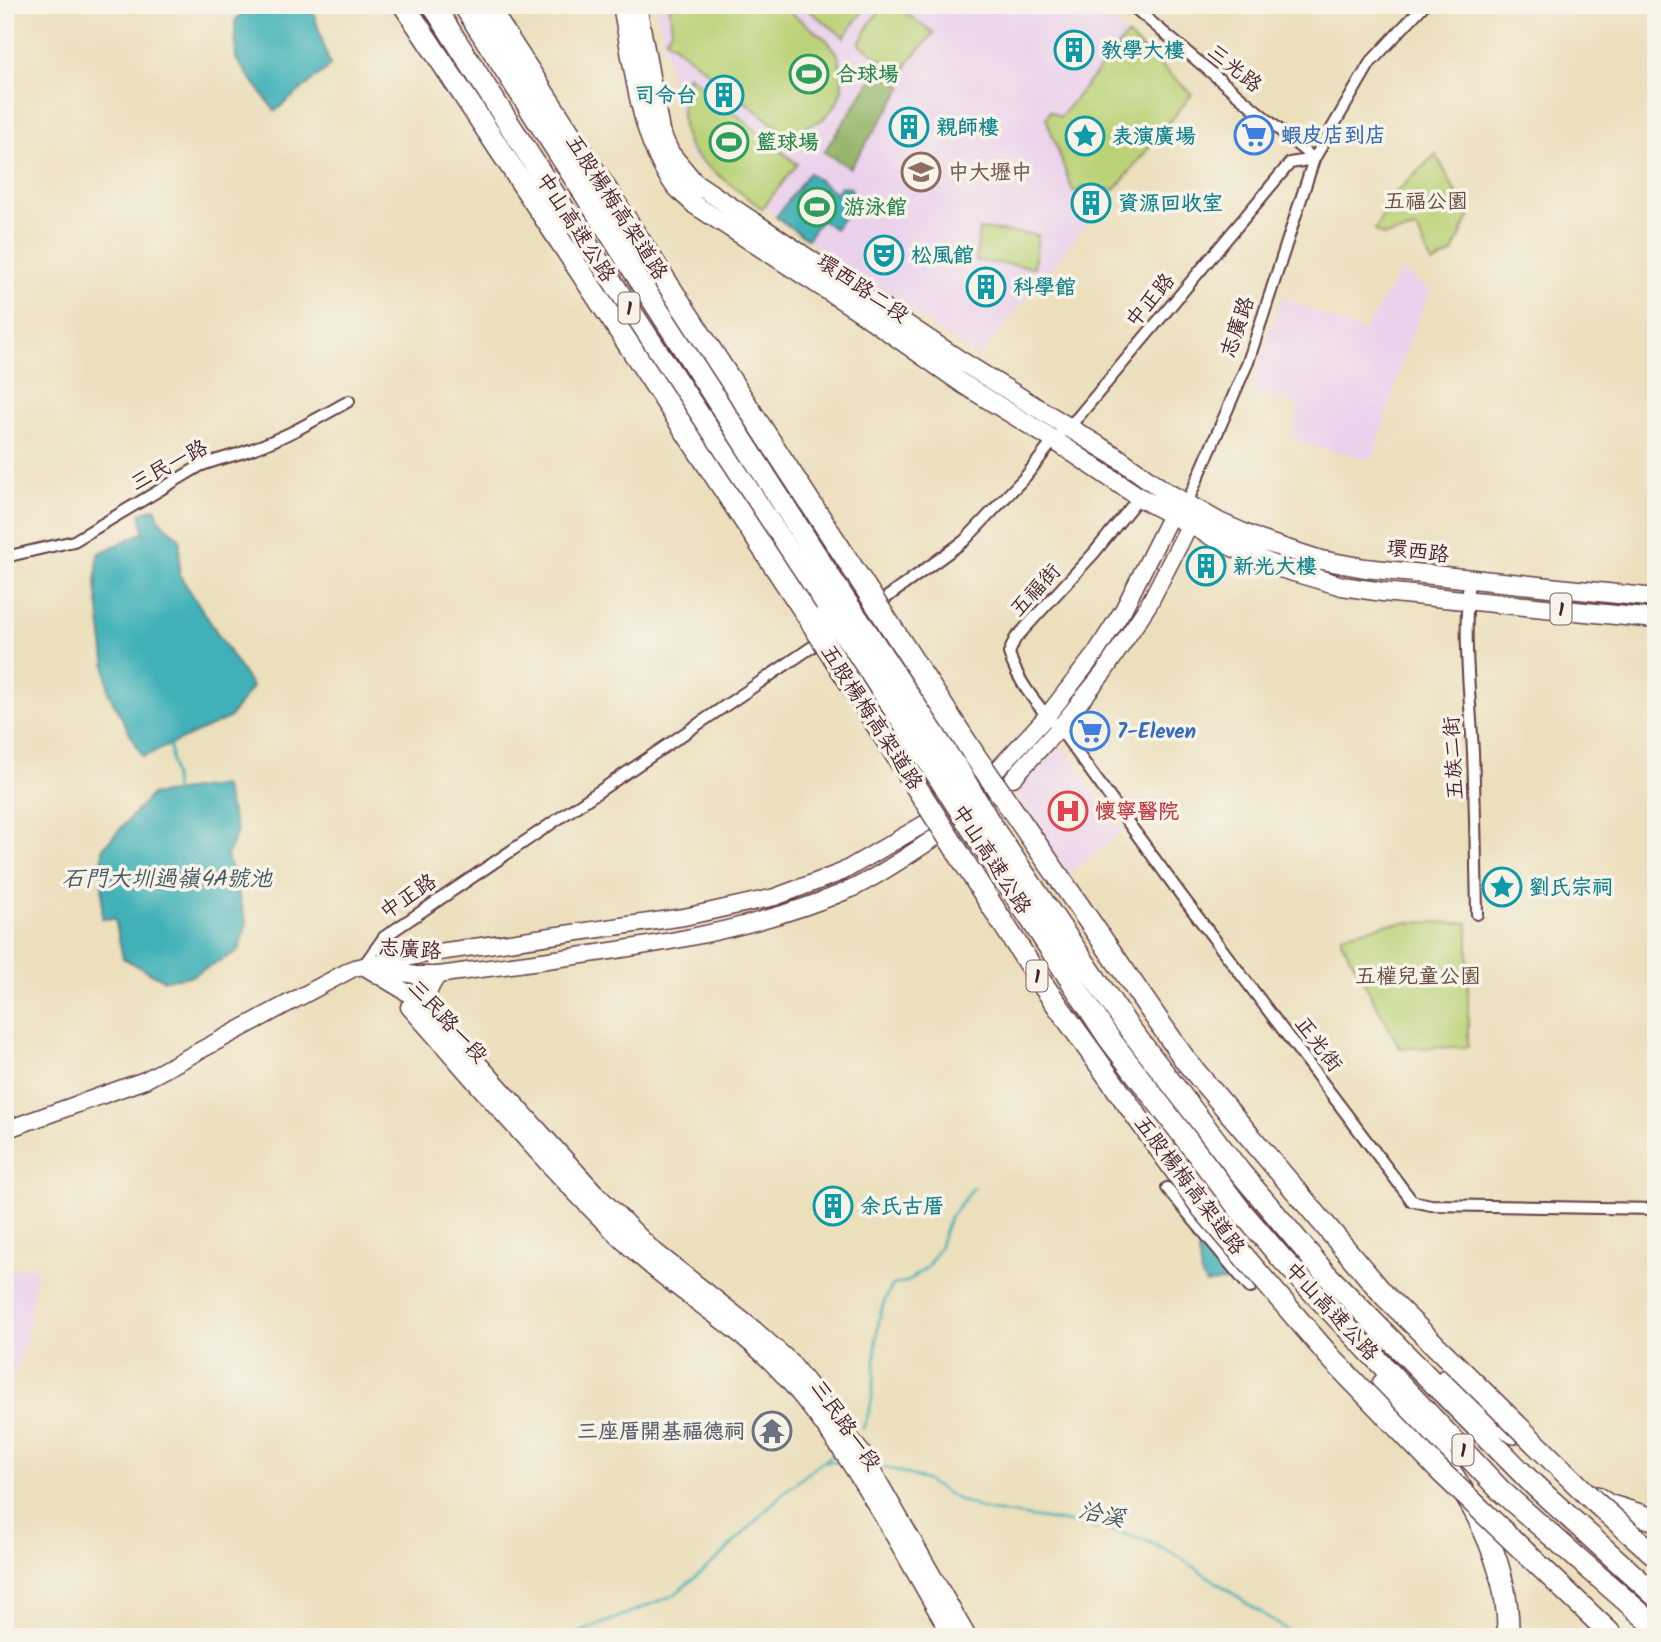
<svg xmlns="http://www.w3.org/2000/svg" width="1661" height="1642" font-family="Kalam,'LXGW WenKai TC',sans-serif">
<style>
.built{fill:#ead1ec}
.green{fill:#bad277;stroke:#827851;stroke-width:2}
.forest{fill:#93b468;stroke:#6e6a4a;stroke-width:2}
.water{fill:#40b1b8;stroke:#456872;stroke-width:2}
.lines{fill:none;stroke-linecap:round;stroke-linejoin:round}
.stream{stroke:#40b1b8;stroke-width:2.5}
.street-casing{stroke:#623c41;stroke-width:14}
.secondary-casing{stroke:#623c41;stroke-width:19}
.primary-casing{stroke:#623c41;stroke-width:21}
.highway-casing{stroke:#623c41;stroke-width:24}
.street{stroke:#fff;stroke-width:10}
.secondary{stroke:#fff;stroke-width:16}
.primary{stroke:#fff;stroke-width:18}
.highway{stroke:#fff;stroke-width:21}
.highway-bridge-casing{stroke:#623c41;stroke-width:24;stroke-linecap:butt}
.highway-bridge{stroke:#fff;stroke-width:21}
.labels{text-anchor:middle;stroke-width:7;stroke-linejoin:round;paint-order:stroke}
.shield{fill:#f7f3e8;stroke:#7e5f64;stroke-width:2}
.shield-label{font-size:19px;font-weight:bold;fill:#4a1f2b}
.culture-label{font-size:21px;font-weight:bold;fill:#0d838f;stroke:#f7f3e8;text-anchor:start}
.street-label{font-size:21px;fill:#4a1f2b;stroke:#f7f3e8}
.leisure-label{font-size:21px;font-weight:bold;fill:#27864d;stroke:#f7f3e8;text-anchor:start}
.shop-label{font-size:21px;font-weight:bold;fill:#366cbe;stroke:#f7f3e8;text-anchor:start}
.education-label{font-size:21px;font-weight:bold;fill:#785e54;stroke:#f7f3e8;text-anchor:start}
.park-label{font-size:21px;fill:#664c3e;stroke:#f7f3e8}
.health-label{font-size:21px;font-weight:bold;fill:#be3a42;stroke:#f7f3e8;text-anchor:start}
.worship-label{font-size:21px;font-weight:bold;fill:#5b616d;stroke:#f7f3e8;text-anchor:end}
.water-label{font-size:23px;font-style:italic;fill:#465963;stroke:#f7f3e8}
</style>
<rect width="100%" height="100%" fill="#f7f3e8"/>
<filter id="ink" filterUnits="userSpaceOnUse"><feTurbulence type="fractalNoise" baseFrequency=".0143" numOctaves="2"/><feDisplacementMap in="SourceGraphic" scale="14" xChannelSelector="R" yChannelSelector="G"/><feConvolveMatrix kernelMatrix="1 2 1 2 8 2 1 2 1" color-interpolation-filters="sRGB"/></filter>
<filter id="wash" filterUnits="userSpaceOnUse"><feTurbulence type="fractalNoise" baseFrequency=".00686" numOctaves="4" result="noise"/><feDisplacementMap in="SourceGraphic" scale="28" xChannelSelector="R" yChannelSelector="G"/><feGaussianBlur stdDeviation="1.57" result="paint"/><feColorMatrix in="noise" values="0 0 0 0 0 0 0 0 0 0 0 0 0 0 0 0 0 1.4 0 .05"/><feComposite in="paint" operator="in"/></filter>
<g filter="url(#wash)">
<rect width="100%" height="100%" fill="#ebdfbc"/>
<path class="built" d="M 656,5 L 1094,5 L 1192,94 L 978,358 L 688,155 Z
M 1401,270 L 1430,291 L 1407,348 L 1373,459 L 1304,445 L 1292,436 L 1299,407 L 1251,389 L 1282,296 L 1339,323 L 1364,331 Z
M 1063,746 L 1122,832 L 1068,873 L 1014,791 Z
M 37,1267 L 25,1344 L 10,1386 L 5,1390 L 5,1269 Z"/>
<path class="green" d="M 669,5 L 781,5 L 828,41 L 838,55 L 842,73 L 842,89 L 836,105 L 822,120 L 804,128 L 817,139 L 807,151 L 665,38 L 672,30 Z
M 802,5 L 867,5 L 844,37 Z
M 886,5 L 894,5 L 934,33 L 909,61 L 904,74 L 859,44 L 871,21 Z
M 1127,35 L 1192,94 L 1115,190 L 1085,187 L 1073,192 L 1046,118 L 1050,111 L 1060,117 Z
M 688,75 L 797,164 L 762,209 C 749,198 697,161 691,150 C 678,126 681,100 688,75 Z
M 1436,154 L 1458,197 L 1468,207 L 1469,216 L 1453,253 L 1432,264 L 1417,229 L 1383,236 L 1375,230 L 1384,212 L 1387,201 Z
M 979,229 L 1038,235 L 1034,267 L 976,261 Z
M 1411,922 L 1468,923 L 1468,1047 L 1400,1048 L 1341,940 L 1342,935 L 1388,924 Z"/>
<path class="forest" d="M 878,70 L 903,87 L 850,168 L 824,152 Z"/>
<path class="water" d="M 250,5 L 311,5 L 330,66 L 275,111 L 236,59 L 235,21 Z
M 809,173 L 836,193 L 841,186 L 851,188 L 853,196 L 857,198 L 835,229 L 821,220 L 807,239 L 776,217 Z
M 155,508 L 160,521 L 180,539 L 179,574 L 252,687 L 229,718 L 143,757 L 109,694 L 96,584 L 98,554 L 144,532 L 140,513 Z
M 223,785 L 237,831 L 227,856 L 247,924 L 238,951 L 191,976 L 164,980 L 123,958 L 115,919 L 102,918 L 103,848 L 151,795 Z
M 1207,1243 L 1234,1275 L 1226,1281 L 1206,1284 L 1201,1275 L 1198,1252 Z"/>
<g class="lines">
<path class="stream" d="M 5,7 L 7,5
M 170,745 L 175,792
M 863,1428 C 885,1382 864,1328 893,1285 L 909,1281 L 927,1267 L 939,1248 L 949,1218 L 974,1187
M 825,1460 L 834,1454
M 882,1466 L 925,1480 L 957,1499 L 985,1510 L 1103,1528 L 1147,1541 L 1178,1556 L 1297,1637
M 569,1637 L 674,1595 L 722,1555 L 783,1493 L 823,1461 L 841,1462"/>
</g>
</g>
<g filter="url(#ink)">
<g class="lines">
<defs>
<path id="street" d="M 1131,5 L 1314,159
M 1139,497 L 1094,553 L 1015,639 L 1009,653 C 1017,681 1039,708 1059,728 L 1181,895 L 1412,1201 L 1431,1205 L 1656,1209
M 1187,503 L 1248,362 L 1314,159 L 1370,63 L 1424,5
M 5,557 L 74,541 L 200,466 C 217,459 235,456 252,449 C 286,437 317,419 349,401
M 1469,580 C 1463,637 1470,695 1473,752 C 1475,806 1476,860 1477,914
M 879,603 L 964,541 L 1026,476 L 1054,440 L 1078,417 L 1290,163 L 1314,159
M 363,966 L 384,937 L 812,647
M 1167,1188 L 1250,1288"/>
<path id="secondary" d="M 997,770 L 1047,716 L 1095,654 L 1123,610 L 1171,515 L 1187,503 L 1190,524 L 1149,604 L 1104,672 L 1059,728 L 1013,778
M 363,966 L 411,995 L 459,1042 L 595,1192 L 651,1248 L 754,1329 L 790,1361 L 863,1454 L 968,1637
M 375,968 L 415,975 L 438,975 C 575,955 723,944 851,889 C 879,876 907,856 933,839
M 409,1007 C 484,1091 557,1180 639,1256 C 685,1298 741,1328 782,1374 C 852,1452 899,1547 952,1637
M 430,1014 C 425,997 428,989 438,975
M 5,1130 L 145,1080 L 354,968 L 432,953 L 684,917 L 775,897 L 842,872 L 926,823"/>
<path id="primary" d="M 622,5 C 633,60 639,136 672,182 C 678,190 687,197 695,205 L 856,309 L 963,384 L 1054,440 L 1139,497 L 1228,545 L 1280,568 L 1342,586 L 1383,592 L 1656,619
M 637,5 L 660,131 L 670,153 L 694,182 L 961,361 L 1117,457 L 1163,490 L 1219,522 L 1262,541 L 1321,560 L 1365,568 L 1656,598"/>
<path id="highway" d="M 404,5 L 559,239
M 433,5 L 559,202 L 827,610
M 464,5 L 844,599
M 486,5 L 652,260
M 868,634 L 956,766
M 852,645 L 940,779
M 994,830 L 1126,1024 L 1239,1171 L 1324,1272 L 1534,1485 L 1656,1596
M 978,838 L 1108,1037 L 1241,1211 L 1283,1260 L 1501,1491 L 1656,1627
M 1446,1380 L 1514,1433
M 1383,1384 C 1442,1457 1511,1538 1508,1637
M 1596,1497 L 1608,1505 L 1656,1520"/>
</defs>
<use href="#street" class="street-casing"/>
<use href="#secondary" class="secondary-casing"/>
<use href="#primary" class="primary-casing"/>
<use href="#highway" class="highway-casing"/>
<use href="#street" class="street"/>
<use href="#secondary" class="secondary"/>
<use href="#primary" class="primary"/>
<use href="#highway" class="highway"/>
<defs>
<path id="highway-bridge" d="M 559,239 L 805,612 L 1038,978 L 1203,1209 L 1331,1358 L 1438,1469 L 1614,1637
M 652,260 L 975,756 L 1186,1061 L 1385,1296 L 1595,1502 L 1656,1556
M 844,599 L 868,634
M 827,610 L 852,645
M 956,766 L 994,830
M 940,779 L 978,838"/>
</defs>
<use href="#highway-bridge" class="highway-bridge-casing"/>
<use href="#highway-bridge" class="highway-bridge"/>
</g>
</g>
<defs>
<symbol id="building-ring" viewBox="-11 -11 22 22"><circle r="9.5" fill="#f7f3e8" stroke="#0f9aa8" stroke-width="1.5"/><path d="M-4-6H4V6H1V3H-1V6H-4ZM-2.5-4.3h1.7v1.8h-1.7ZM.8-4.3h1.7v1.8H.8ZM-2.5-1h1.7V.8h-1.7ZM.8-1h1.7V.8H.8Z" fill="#0f9aa8"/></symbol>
<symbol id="stadium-ring" viewBox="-11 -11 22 22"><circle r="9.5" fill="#f7f3e8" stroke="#2e9e5b" stroke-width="1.5"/><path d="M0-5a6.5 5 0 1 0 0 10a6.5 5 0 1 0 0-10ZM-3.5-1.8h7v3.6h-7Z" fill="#2e9e5b"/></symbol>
<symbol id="supermarket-ring" viewBox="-11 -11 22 22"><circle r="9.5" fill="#f7f3e8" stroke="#3f7fe0" stroke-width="1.5"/><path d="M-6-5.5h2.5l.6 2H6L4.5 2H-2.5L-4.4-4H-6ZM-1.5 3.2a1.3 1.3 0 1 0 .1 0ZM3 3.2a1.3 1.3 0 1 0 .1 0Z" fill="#3f7fe0"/></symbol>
<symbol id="sight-ring" viewBox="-11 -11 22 22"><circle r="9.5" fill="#f7f3e8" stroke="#0f9aa8" stroke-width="1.5"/><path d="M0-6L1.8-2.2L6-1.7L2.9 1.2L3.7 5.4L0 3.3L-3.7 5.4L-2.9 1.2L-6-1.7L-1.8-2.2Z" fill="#0f9aa8"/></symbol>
<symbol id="school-ring" viewBox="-11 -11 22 22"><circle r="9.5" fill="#f7f3e8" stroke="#8d6e63" stroke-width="1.5"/><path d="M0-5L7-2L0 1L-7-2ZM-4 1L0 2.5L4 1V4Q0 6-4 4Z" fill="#8d6e63"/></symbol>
<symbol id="theatre-ring" viewBox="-11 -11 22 22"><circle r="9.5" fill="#f7f3e8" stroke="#0f9aa8" stroke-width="1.5"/><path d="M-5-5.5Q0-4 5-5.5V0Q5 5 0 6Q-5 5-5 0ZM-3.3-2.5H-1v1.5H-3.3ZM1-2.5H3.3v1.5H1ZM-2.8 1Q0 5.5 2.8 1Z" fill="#0f9aa8"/></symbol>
<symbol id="hospital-ring" viewBox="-11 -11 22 22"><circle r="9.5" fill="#f7f3e8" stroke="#e0444e" stroke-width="1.5"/><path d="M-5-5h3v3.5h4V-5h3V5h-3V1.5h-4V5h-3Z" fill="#e0444e"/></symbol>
<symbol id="temple-ring" viewBox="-11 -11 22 22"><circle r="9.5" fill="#f7f3e8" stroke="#6b7280" stroke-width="1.5"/><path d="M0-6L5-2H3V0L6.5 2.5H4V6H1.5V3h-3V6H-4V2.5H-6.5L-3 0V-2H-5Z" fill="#6b7280"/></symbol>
</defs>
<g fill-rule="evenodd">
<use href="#building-ring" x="1052" y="28" width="44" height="44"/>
<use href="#stadium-ring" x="787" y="52" width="44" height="44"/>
<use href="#building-ring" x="702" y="73" width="44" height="44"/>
<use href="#building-ring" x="887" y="105" width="44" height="44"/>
<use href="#supermarket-ring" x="1232" y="113" width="44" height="44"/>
<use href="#sight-ring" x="1063" y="114" width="44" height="44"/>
<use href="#stadium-ring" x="707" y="120" width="44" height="44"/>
<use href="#school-ring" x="899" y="150" width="44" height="44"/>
<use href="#building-ring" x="1069" y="181" width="44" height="44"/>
<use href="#stadium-ring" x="795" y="185" width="44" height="44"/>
<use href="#theatre-ring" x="862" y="233" width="44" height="44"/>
<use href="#building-ring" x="964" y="265" width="44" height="44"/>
<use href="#building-ring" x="1184" y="544" width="44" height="44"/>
<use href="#supermarket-ring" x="1068" y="709" width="44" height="44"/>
<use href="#hospital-ring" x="1046" y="789" width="44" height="44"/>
<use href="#sight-ring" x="1480" y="865" width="44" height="44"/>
<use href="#building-ring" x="811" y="1184" width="44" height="44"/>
<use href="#temple-ring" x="750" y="1409" width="44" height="44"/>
</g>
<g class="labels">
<g class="shield">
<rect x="618.5" y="292.5" width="21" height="31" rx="5"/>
<rect x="1550.5" y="593.5" width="21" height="31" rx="5"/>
<rect x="1026.5" y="960.5" width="21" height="31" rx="5"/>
<rect x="1452.5" y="1434.5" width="21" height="31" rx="5"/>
</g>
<g class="shield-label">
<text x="629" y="315">1</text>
<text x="1561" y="616">1</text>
<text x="1037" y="983">1</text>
<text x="1463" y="1457">1</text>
</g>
<g class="culture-label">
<text x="1101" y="57">教學大樓</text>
<text x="697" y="102" text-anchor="end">司令台</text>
<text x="936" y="134">親師樓</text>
<text x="1112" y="143">表演廣場</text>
<text x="1118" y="210">資源回收室</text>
<text x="911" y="262">松風館</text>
<text x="1013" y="294">科學館</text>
<text x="1233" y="573">新光大樓</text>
<text x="1529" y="894">劉氏宗祠</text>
<text x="860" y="1213">余氏古厝</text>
</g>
<g class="street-label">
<text transform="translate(1235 68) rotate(39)" y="7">三光路</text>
<text transform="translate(617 207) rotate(57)" y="7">五股楊梅高架道路</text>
<text transform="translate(576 227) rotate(57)" y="7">中山高速公路</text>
<text transform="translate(863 288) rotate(34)" y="7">環西路二段</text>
<text transform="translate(1150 300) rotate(-50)" y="7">中正路</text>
<text transform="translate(1237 327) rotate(-71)" y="7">志廣路</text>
<text transform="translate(169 465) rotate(-28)" y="7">三民一路</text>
<text transform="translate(1418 551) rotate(7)" y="7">環西路</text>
<text transform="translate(1035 590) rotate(-47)" y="7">五福街</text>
<text transform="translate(872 717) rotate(57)" y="7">五股楊梅高架道路</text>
<text transform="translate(1453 758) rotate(-93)" y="7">五族二街</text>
<text transform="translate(992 859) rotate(57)" y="7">中山高速公路</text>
<text transform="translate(408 896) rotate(-34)" y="7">中正路</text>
<text transform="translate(410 949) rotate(4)" y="7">志廣路</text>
<text transform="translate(448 1021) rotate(47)" y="7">三民路一段</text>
<text transform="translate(1319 1044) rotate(53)" y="7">正光街</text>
<text transform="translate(1190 1185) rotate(53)" y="7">五股楊梅高架道路</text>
<text transform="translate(1332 1311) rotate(47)" y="7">中山高速公路</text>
<text transform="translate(846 1425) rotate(55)" y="7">三民路一段</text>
</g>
<g class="leisure-label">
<text x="836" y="81">合球場</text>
<text x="756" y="149">籃球場</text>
<text x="844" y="214">游泳館</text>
</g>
<g class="shop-label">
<text x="1281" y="142">蝦皮店到店</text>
<text x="1117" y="738">7-Eleven</text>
</g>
<g class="education-label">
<text x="948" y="179">中大壢中</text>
</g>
<g class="park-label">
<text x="1426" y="208">五福公園</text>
<text x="1418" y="983">五權兒童公園</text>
</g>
<g class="health-label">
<text x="1095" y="818">懷寧醫院</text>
</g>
<g class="worship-label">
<text x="745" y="1438">三座厝開基福德祠</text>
</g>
<g class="water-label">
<text x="167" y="886">石門大圳過嶺4A號池</text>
<text transform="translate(1102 1514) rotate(12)" y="8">洽溪</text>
</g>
</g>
<rect width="1661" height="1642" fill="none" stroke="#f7f3e8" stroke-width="28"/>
</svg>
